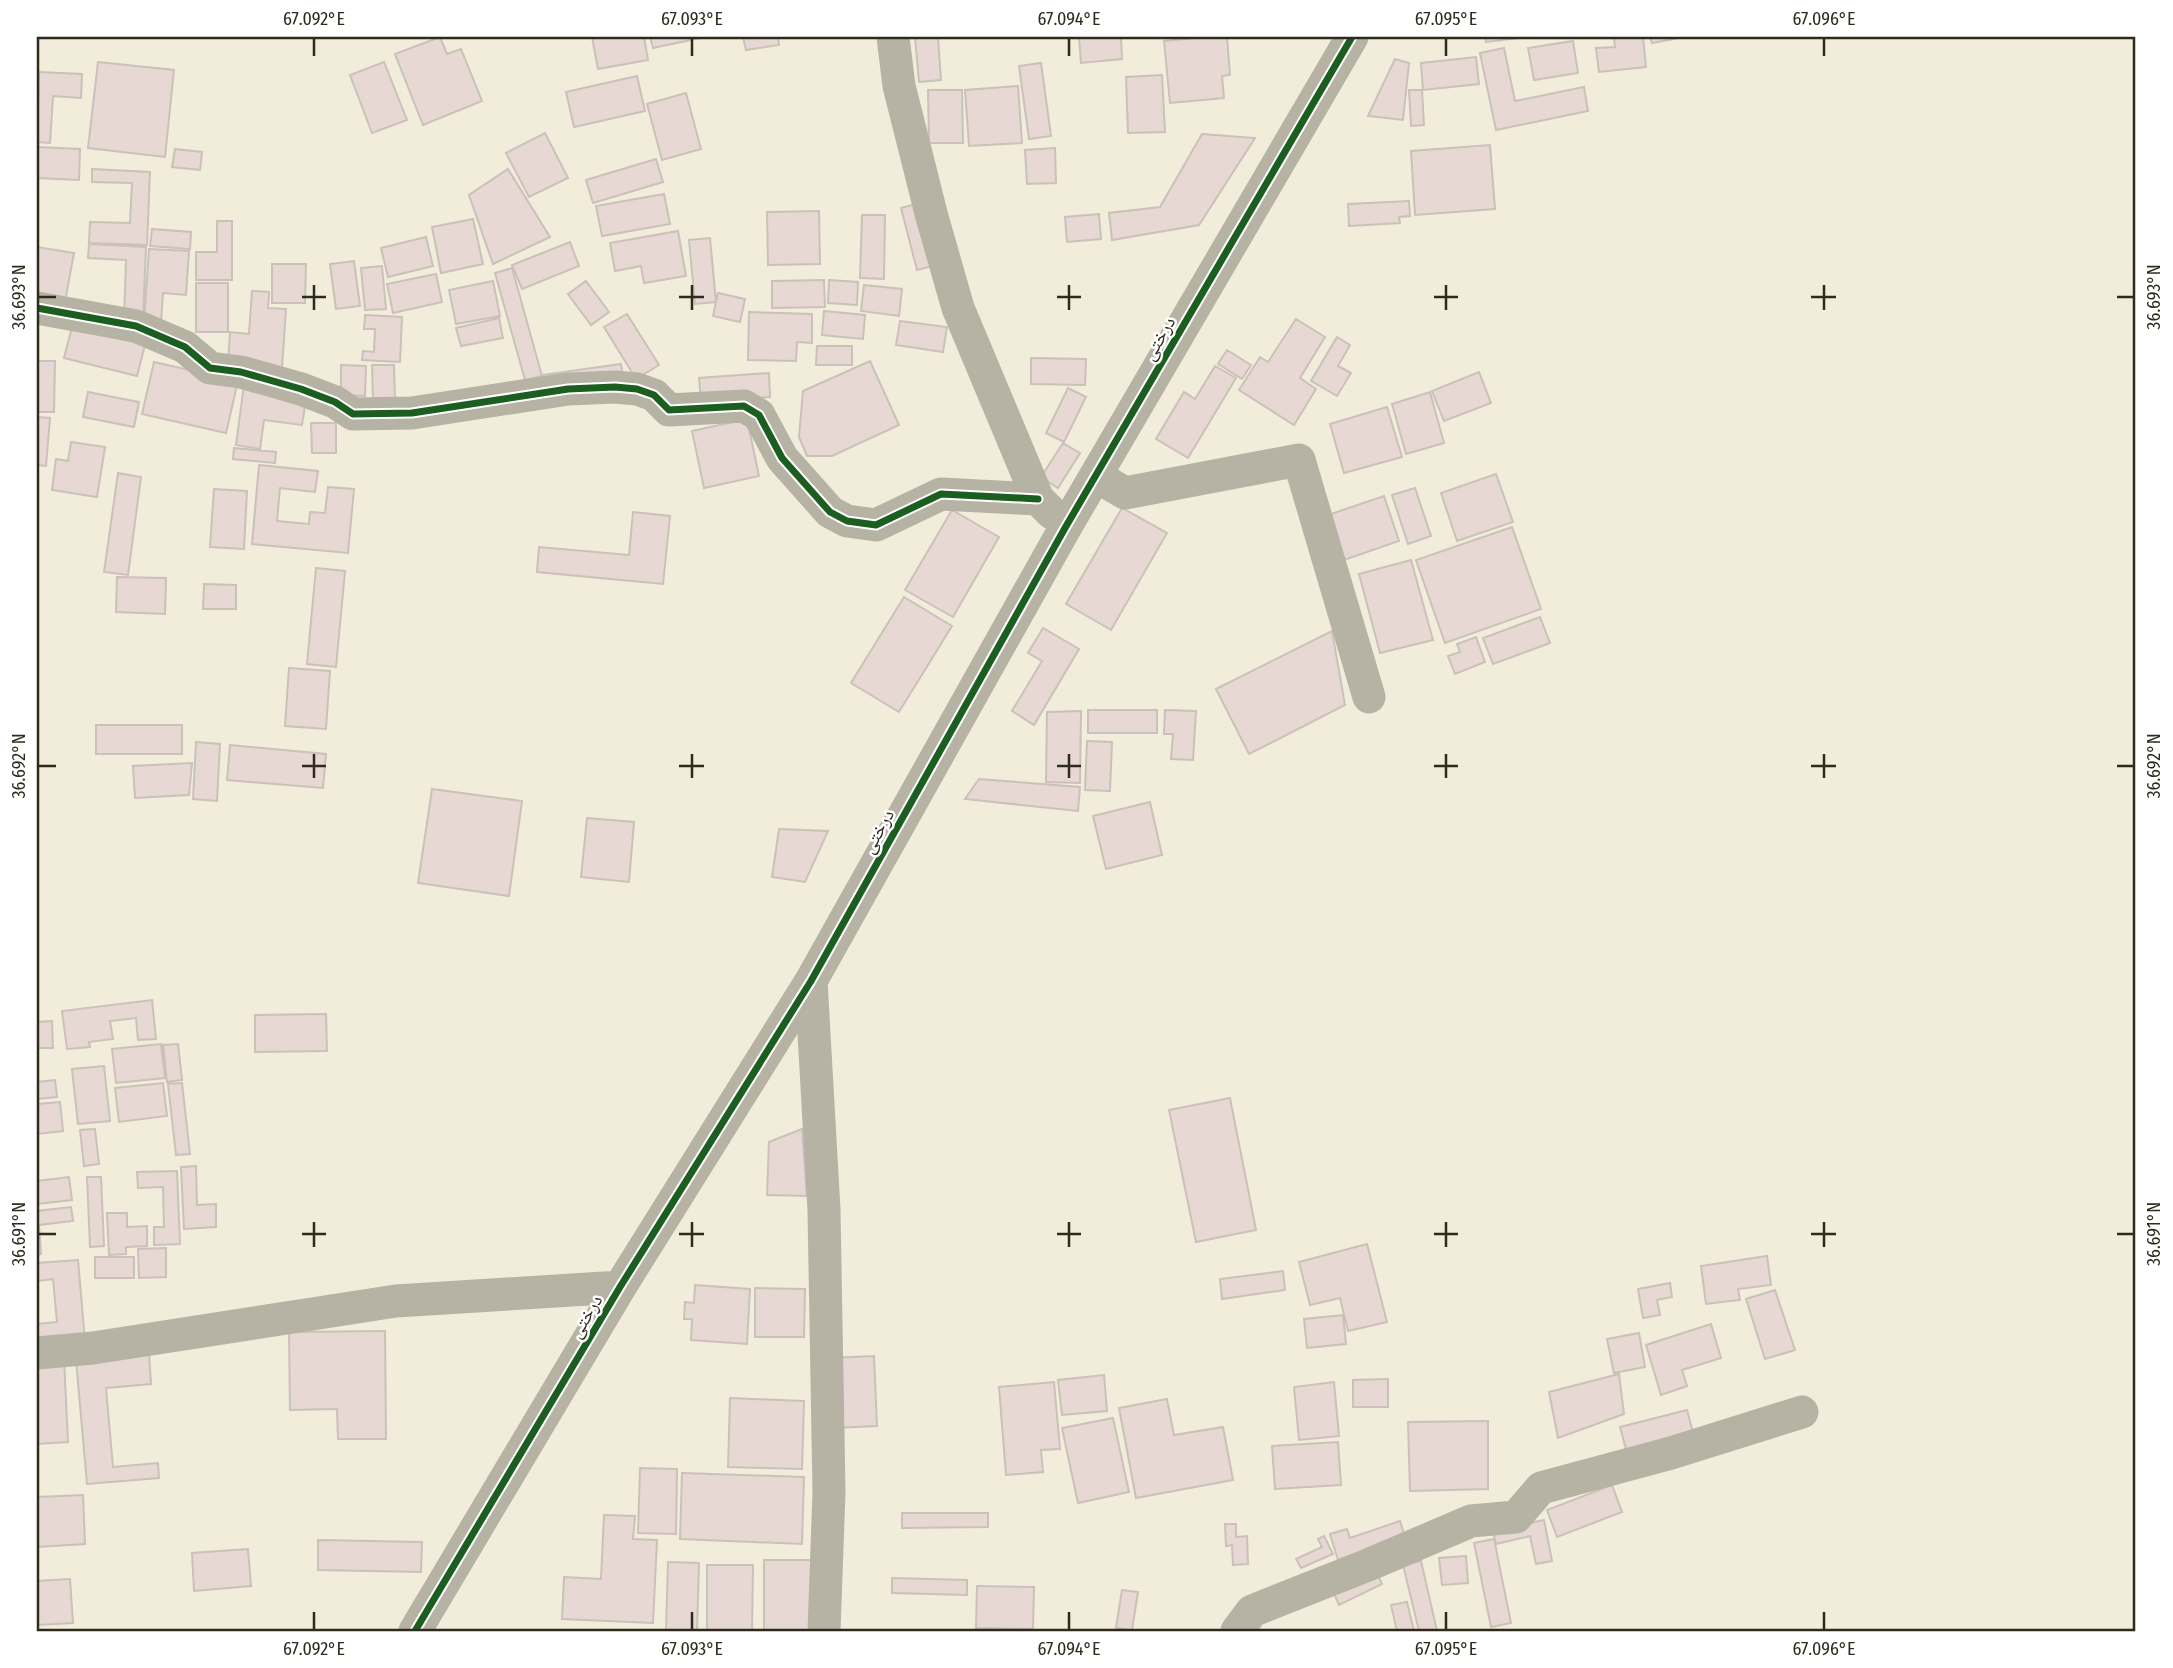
<svg xmlns="http://www.w3.org/2000/svg" width="2173" height="1668" font-family="'Fira Sans Condensed','Noto Naskh Arabic',sans-serif">
<style>
.building{fill:#e8d8d3;stroke:#cac1ba;stroke-width:2}
.lines{fill:none;stroke-linecap:round;stroke-linejoin:round}
.minor{stroke:#b6b2a4;stroke-width:33}
.cycleway-casing{stroke:#fff;stroke-width:11}
.cycleway{stroke:#1b5e20;stroke-width:7}
.ticks{fill:none;stroke:#2e2b1e;stroke-width:2.5}
.labels{text-anchor:middle;stroke-width:5;stroke-linejoin:round;paint-order:stroke}
.street-label{font-size:19px;fill:#2e2b1e;stroke:#fff}
.neatline{fill:none;stroke:#2e2b1e;stroke-width:2.5}
.ticks-label{font-size:18px;text-anchor:middle;fill:#2e2b1e}
</style>
<rect width="100%" height="100%" fill="#f2ecda"/>
<path class="building" d="M 440,37 L 447,54 L 461,49 L 482,101 L 423,125 L 395,54 Z
M 592,37 L 644,37 L 648,60 L 598,69 Z
M 650,37 L 705,37 L 653,48 Z
M 743,37 L 778,37 L 779,45 L 746,50 Z
M 915,37 L 938,37 L 941,80 L 919,82 Z
M 1079,37 L 1121,37 L 1122,59 L 1081,63 Z
M 1206,37 L 1227,37 L 1230,75 L 1222,76 L 1224,98 L 1170,103 L 1164,41 Z
M 1485,37 L 1529,37 L 1486,42 Z
M 1614,37 L 1643,37 L 1646,67 L 1599,72 L 1596,48 L 1615,47 Z
M 1650,37 L 1684,37 L 1652,43 Z
M 1573,41 L 1578,73 L 1534,80 L 1528,48 Z
M 1504,48 L 1515,101 L 1584,87 L 1588,111 L 1496,130 L 1480,53 Z
M 1476,57 L 1479,84 L 1423,90 L 1421,63 Z
M 1395,59 L 1409,63 L 1403,120 L 1368,116 Z
M 98,62 L 174,70 L 165,157 L 88,148 Z
M 384,62 L 407,120 L 372,133 L 350,75 Z
M 1041,63 L 1051,136 L 1029,139 L 1019,66 Z
M 39,72 L 82,74 L 81,98 L 53,96 L 50,143 L 37,142 Z
M 1162,75 L 1165,132 L 1128,133 L 1126,77 Z
M 637,76 L 645,111 L 574,127 L 566,92 Z
M 1018,86 L 1022,143 L 969,146 L 965,90 Z
M 928,90 L 962,90 L 963,143 L 929,143 Z
M 1409,90 L 1422,90 L 1424,125 L 1411,126 Z
M 686,93 L 701,149 L 662,160 L 647,104 Z
M 545,133 L 568,178 L 529,197 L 506,153 Z
M 1202,134 L 1255,138 L 1199,225 L 1112,240 L 1109,213 L 1160,207 Z
M 1490,145 L 1495,209 L 1415,215 L 1411,151 Z
M 37,147 L 80,149 L 79,180 L 37,178 Z
M 1055,148 L 1056,183 L 1027,184 L 1025,150 Z
M 175,149 L 202,152 L 200,170 L 172,167 Z
M 656,159 L 663,182 L 593,203 L 586,180 Z
M 92,169 L 150,172 L 147,245 L 89,243 L 90,222 L 130,223 L 132,183 L 92,182 Z
M 508,169 L 550,237 L 493,264 L 469,195 Z
M 664,194 L 670,224 L 602,236 L 596,206 Z
M 1409,201 L 1410,216 L 1399,217 L 1400,223 L 1349,226 L 1348,204 Z
M 920,203 L 936,265 L 917,270 L 901,208 Z
M 819,211 L 820,264 L 768,265 L 767,212 Z
M 1099,214 L 1101,239 L 1067,242 L 1065,217 Z
M 862,215 L 885,215 L 884,279 L 860,278 Z
M 473,219 L 483,264 L 441,273 L 432,227 Z
M 217,221 L 232,221 L 232,280 L 196,280 L 196,252 L 217,252 Z
M 152,229 L 191,232 L 190,249 L 150,246 Z
M 678,231 L 686,276 L 644,283 L 641,266 L 615,271 L 610,243 Z
M 426,237 L 433,266 L 388,277 L 381,248 Z
M 710,238 L 716,302 L 695,304 L 689,240 Z
M 570,242 L 579,266 L 522,289 L 512,265 Z
M 89,244 L 146,247 L 143,319 L 124,318 L 126,260 L 88,258 Z
M 37,247 L 74,253 L 64,307 L 37,302 Z
M 149,249 L 189,251 L 186,295 L 163,293 L 161,323 L 144,322 Z
M 354,261 L 360,306 L 336,309 L 330,264 Z
M 272,264 L 306,264 L 305,303 L 272,303 Z
M 382,266 L 386,309 L 365,310 L 361,268 Z
M 512,268 L 542,376 L 525,380 L 495,273 Z
M 436,274 L 442,302 L 393,313 L 387,284 Z
M 824,280 L 825,307 L 772,308 L 772,281 Z
M 829,280 L 858,282 L 857,305 L 828,303 Z
M 493,281 L 500,316 L 456,324 L 449,290 Z
M 586,281 L 609,312 L 591,325 L 568,294 Z
M 196,283 L 228,283 L 228,332 L 196,332 Z
M 864,285 L 902,289 L 899,316 L 861,311 Z
M 252,291 L 269,292 L 268,308 L 286,309 L 282,368 L 228,364 L 230,332 L 249,334 Z
M 718,293 L 745,299 L 740,322 L 713,316 Z
M 824,311 L 865,315 L 863,339 L 822,335 Z
M 749,312 L 812,314 L 812,343 L 797,342 L 796,361 L 748,360 Z
M 627,314 L 659,365 L 636,379 L 604,327 Z
M 365,315 L 402,317 L 400,362 L 362,360 L 363,351 L 374,352 L 375,329 L 364,329 Z
M 499,318 L 503,338 L 461,346 L 456,328 Z
M 1296,319 L 1325,337 L 1300,378 L 1316,389 L 1294,425 L 1239,390 L 1260,357 L 1268,362 Z
M 900,321 L 947,327 L 943,352 L 896,345 Z
M 72,327 L 145,345 L 137,376 L 64,358 Z
M 1337,337 L 1350,345 L 1338,366 L 1351,373 L 1337,396 L 1311,381 Z
M 817,346 L 852,346 L 852,365 L 816,365 Z
M 1227,350 L 1251,365 L 1242,379 L 1218,364 Z
M 1031,358 L 1086,359 L 1085,385 L 1031,384 Z
M 37,361 L 55,361 L 54,412 L 37,412 Z
M 870,361 L 899,425 L 832,456 L 807,456 L 799,437 L 803,391 Z
M 154,362 L 238,381 L 226,433 L 142,414 Z
M 621,364 L 623,377 L 544,388 L 542,375 Z
M 341,365 L 366,366 L 365,396 L 341,395 Z
M 372,365 L 394,365 L 395,400 L 373,401 Z
M 1215,366 L 1236,378 L 1188,458 L 1156,439 L 1184,392 L 1195,399 Z
M 1479,372 L 1491,403 L 1444,421 L 1432,391 Z
M 769,373 L 770,397 L 701,402 L 699,378 Z
M 244,385 L 307,394 L 302,425 L 264,420 L 260,449 L 236,445 Z
M 1068,388 L 1086,397 L 1064,442 L 1046,433 Z
M 88,392 L 139,402 L 134,427 L 83,417 Z
M 1430,392 L 1444,443 L 1406,454 L 1392,404 Z
M 1387,407 L 1402,457 L 1344,473 L 1330,424 Z
M 37,417 L 50,418 L 46,466 L 37,465 Z
M 747,419 L 759,476 L 704,488 L 692,431 Z
M 311,423 L 336,423 L 336,453 L 312,453 Z
M 71,442 L 105,447 L 97,497 L 52,490 L 56,459 L 68,461 Z
M 1063,443 L 1080,453 L 1058,488 L 1041,477 Z
M 234,448 L 276,452 L 275,463 L 233,459 Z
M 259,465 L 318,471 L 315,492 L 280,488 L 277,521 L 309,524 L 310,512 L 325,513 L 328,487 L 354,489 L 348,553 L 252,544 Z
M 118,473 L 141,477 L 128,575 L 104,572 Z
M 1496,474 L 1513,522 L 1457,541 L 1441,493 Z
M 1415,488 L 1431,536 L 1408,544 L 1392,495 Z
M 214,489 L 247,491 L 244,549 L 210,547 Z
M 1384,496 L 1399,541 L 1344,560 L 1328,515 Z
M 1122,508 L 1167,533 L 1111,630 L 1066,604 Z
M 952,510 L 999,537 L 953,617 L 905,590 Z
M 633,512 L 670,516 L 663,584 L 537,572 L 539,547 L 629,555 Z
M 1512,527 L 1541,609 L 1445,643 L 1416,560 Z
M 1411,560 L 1433,640 L 1380,653 L 1359,574 Z
M 316,568 L 345,571 L 336,667 L 307,664 Z
M 117,577 L 166,578 L 165,614 L 116,612 Z
M 204,584 L 236,585 L 236,609 L 203,609 Z
M 904,597 L 952,626 L 899,712 L 851,683 Z
M 1540,617 L 1550,643 L 1493,664 L 1483,638 Z
M 1043,628 L 1079,649 L 1034,725 L 1012,711 L 1042,661 L 1028,653 Z
M 1332,631 L 1345,705 L 1249,754 L 1216,689 Z
M 1476,637 L 1485,662 L 1455,674 L 1448,656 L 1460,652 L 1457,644 Z
M 289,668 L 330,671 L 326,729 L 285,726 Z
M 1088,710 L 1157,710 L 1157,733 L 1088,733 Z
M 1165,710 L 1196,711 L 1193,760 L 1171,759 L 1173,734 L 1164,734 Z
M 1081,711 L 1080,783 L 1046,782 L 1047,712 Z
M 96,725 L 182,725 L 182,754 L 96,754 Z
M 1087,741 L 1112,742 L 1110,791 L 1085,790 Z
M 196,742 L 220,744 L 217,801 L 193,799 Z
M 230,745 L 326,754 L 323,788 L 227,780 Z
M 192,763 L 189,795 L 135,798 L 133,766 Z
M 979,779 L 1080,787 L 1078,811 L 965,799 Z
M 432,789 L 522,801 L 509,896 L 418,883 Z
M 1150,802 L 1162,855 L 1106,869 L 1093,816 Z
M 587,818 L 634,822 L 629,882 L 581,877 Z
M 779,829 L 828,831 L 805,882 L 772,877 Z
M 152,1000 L 156,1039 L 138,1040 L 136,1018 L 110,1021 L 113,1039 L 89,1042 L 90,1047 L 67,1049 L 62,1011 Z
M 326,1014 L 327,1051 L 255,1052 L 255,1015 Z
M 52,1021 L 53,1048 L 37,1048 L 37,1022 Z
M 161,1044 L 165,1078 L 116,1083 L 112,1049 Z
M 178,1044 L 182,1080 L 167,1082 L 163,1045 Z
M 104,1066 L 110,1121 L 78,1124 L 72,1069 Z
M 55,1080 L 57,1097 L 37,1099 L 37,1082 Z
M 163,1083 L 167,1116 L 119,1122 L 115,1088 Z
M 182,1083 L 190,1154 L 176,1155 L 168,1084 Z
M 1230,1098 L 1256,1230 L 1196,1242 L 1169,1110 Z
M 60,1102 L 63,1131 L 37,1134 L 37,1104 Z
M 95,1129 L 99,1164 L 84,1166 L 80,1130 Z
M 802,1129 L 807,1196 L 767,1195 L 769,1142 Z
M 196,1166 L 197,1205 L 216,1204 L 216,1227 L 184,1229 L 181,1167 Z
M 177,1171 L 180,1244 L 154,1245 L 154,1227 L 164,1227 L 163,1187 L 138,1188 L 137,1172 Z
M 69,1177 L 72,1200 L 37,1204 L 37,1181 Z
M 87,1177 L 101,1177 L 104,1246 L 90,1247 Z
M 71,1207 L 73,1221 L 39,1225 L 41,1254 L 37,1255 L 37,1211 Z
M 107,1213 L 127,1213 L 127,1227 L 147,1226 L 147,1246 L 126,1247 L 126,1254 L 109,1255 Z
M 1367,1244 L 1387,1322 L 1348,1331 L 1340,1298 L 1310,1305 L 1299,1262 Z
M 166,1248 L 166,1277 L 139,1278 L 138,1249 Z
M 1767,1256 L 1771,1285 L 1738,1289 L 1740,1300 L 1706,1304 L 1701,1266 Z
M 95,1257 L 134,1257 L 134,1278 L 95,1278 Z
M 78,1260 L 85,1341 L 37,1345 L 37,1324 L 57,1322 L 53,1279 L 37,1281 L 37,1263 Z
M 1283,1271 L 1285,1290 L 1222,1299 L 1220,1279 Z
M 1670,1283 L 1672,1297 L 1657,1300 L 1660,1315 L 1643,1318 L 1638,1289 Z
M 695,1285 L 750,1289 L 747,1344 L 691,1340 L 692,1319 L 684,1319 L 685,1302 L 694,1303 Z
M 755,1288 L 805,1289 L 804,1337 L 755,1337 Z
M 1775,1290 L 1795,1350 L 1765,1359 L 1746,1299 Z
M 1343,1315 L 1346,1344 L 1307,1348 L 1304,1319 Z
M 1711,1324 L 1721,1358 L 1682,1370 L 1687,1386 L 1661,1395 L 1646,1345 Z
M 385,1331 L 386,1439 L 338,1439 L 337,1409 L 290,1410 L 289,1332 Z
M 1639,1333 L 1645,1367 L 1614,1373 L 1607,1339 Z
M 149,1353 L 151,1384 L 106,1388 L 113,1467 L 158,1463 L 159,1478 L 87,1484 L 76,1360 Z
M 874,1356 L 877,1426 L 833,1428 L 830,1358 Z
M 64,1359 L 68,1442 L 37,1444 L 37,1360 Z
M 1619,1374 L 1624,1414 L 1558,1438 L 1549,1392 Z
M 1104,1375 L 1107,1411 L 1062,1415 L 1058,1380 Z
M 1388,1379 L 1388,1407 L 1353,1407 L 1353,1380 Z
M 1054,1382 L 1060,1449 L 1041,1450 L 1043,1472 L 1006,1475 L 999,1387 Z
M 1334,1382 L 1339,1436 L 1299,1440 L 1294,1387 Z
M 730,1398 L 804,1401 L 802,1469 L 728,1467 Z
M 1167,1399 L 1174,1435 L 1223,1427 L 1233,1480 L 1136,1498 L 1119,1408 Z
M 1687,1410 L 1695,1440 L 1628,1457 L 1620,1427 Z
M 1113,1418 L 1129,1492 L 1078,1503 L 1062,1428 Z
M 1488,1421 L 1488,1489 L 1410,1491 L 1408,1422 Z
M 1338,1442 L 1341,1485 L 1275,1489 L 1272,1446 Z
M 640,1468 L 677,1469 L 676,1534 L 638,1533 Z
M 682,1473 L 804,1477 L 802,1544 L 680,1539 Z
M 1612,1485 L 1622,1512 L 1557,1537 L 1547,1510 Z
M 83,1495 L 85,1544 L 37,1547 L 37,1497 Z
M 902,1513 L 988,1513 L 988,1527 L 902,1528 Z
M 604,1515 L 635,1516 L 633,1539 L 657,1540 L 653,1623 L 562,1619 L 564,1577 L 601,1579 Z
M 1544,1520 L 1552,1561 L 1536,1564 L 1530,1536 L 1496,1544 L 1493,1531 Z
M 1400,1521 L 1405,1537 L 1338,1560 L 1330,1534 L 1347,1529 L 1350,1538 Z
M 1225,1524 L 1236,1524 L 1236,1537 L 1247,1536 L 1248,1564 L 1233,1565 L 1232,1545 L 1226,1546 Z
M 1324,1536 L 1333,1554 L 1301,1568 L 1296,1559 L 1322,1547 L 1318,1539 Z
M 1494,1539 L 1511,1623 L 1491,1627 L 1474,1543 Z
M 318,1540 L 422,1542 L 421,1572 L 318,1570 Z
M 248,1549 L 251,1586 L 194,1591 L 192,1553 Z
M 1466,1556 L 1468,1583 L 1442,1585 L 1439,1558 Z
M 764,1560 L 813,1560 L 813,1631 L 764,1631 Z
M 1421,1561 L 1437,1631 L 1419,1631 L 1403,1565 Z
M 668,1562 L 699,1563 L 697,1631 L 666,1631 Z
M 707,1565 L 753,1565 L 752,1631 L 707,1631 Z
M 1376,1571 L 1382,1584 L 1339,1605 L 1333,1591 Z
M 892,1578 L 967,1580 L 967,1595 L 892,1593 Z
M 70,1579 L 73,1623 L 37,1625 L 37,1581 Z
M 977,1586 L 1034,1587 L 1033,1629 L 976,1628 Z
M 1122,1590 L 1138,1592 L 1132,1630 L 1116,1628 Z
M 1407,1602 L 1414,1631 L 1397,1631 L 1391,1605 Z"/>
<g class="lines">
<path class="minor" d="M 893,37 L 899,86 L 932,217 L 958,308 L 1038,499 L 1052,513
M 37,308 L 136,326 L 185,347 L 210,368 L 241,372 L 301,389 L 335,402 L 353,414 L 412,413 L 568,389 L 615,387 L 637,389 L 654,395 L 669,410 L 744,406 L 759,415 L 782,458 L 830,512 L 847,521 L 876,525 L 941,494 L 1038,499
M 1096,476 L 1125,493 L 1299,460 L 1369,697
M 811,981 L 824,1210 L 829,1492 L 824,1631
M 37,1353 L 93,1348 L 396,1301 L 620,1287
M 415,1631 L 620,1287 L 811,981 L 1065,528 L 1352,37
M 1237,1631 L 1252,1611 L 1368,1565 L 1471,1521 L 1516,1517 L 1541,1488 L 1671,1453 L 1802,1412"/>
<defs>
<path id="cycleway" d="M 37,308 L 136,326 L 185,347 L 210,368 L 241,372 L 301,389 L 335,402 L 353,414 L 412,413 L 568,389 L 615,387 L 637,389 L 654,395 L 669,410 L 744,406 L 759,415 L 782,458 L 830,512 L 847,521 L 876,525 L 941,494 L 1038,499
M 415,1631 L 620,1287 L 811,981 L 1065,528 L 1352,37"/>
</defs>
<use href="#cycleway" class="cycleway-casing"/>
<use href="#cycleway" class="cycleway"/>
</g>
<path class="ticks" d="M 314,38 L 314,56M 692,38 L 692,56M 1069,38 L 1069,56M 1446,38 L 1446,56M 1824,38 L 1824,56M 314,285 L 314,310M 692,285 L 692,310M 1069,285 L 1069,310M 1446,285 L 1446,310M 1824,285 L 1824,310M 38,297 L 56,297M 302,297 L 326,297M 679,297 L 704,297M 1057,297 L 1081,297M 1434,297 L 1458,297M 1811,297 L 1836,297M 2117,297 L 2134,297M 314,754 L 314,778M 692,754 L 692,778M 1069,754 L 1069,778M 1446,754 L 1446,778M 1824,754 L 1824,778M 38,766 L 56,766M 302,766 L 326,766M 679,766 L 704,766M 1057,766 L 1081,766M 1434,766 L 1458,766M 1811,766 L 1836,766M 2117,766 L 2134,766M 314,1222 L 314,1247M 692,1222 L 692,1247M 1069,1222 L 1069,1247M 1446,1222 L 1446,1247M 1824,1222 L 1824,1247M 38,1234 L 56,1234M 302,1234 L 326,1234M 679,1234 L 704,1234M 1057,1234 L 1081,1234M 1434,1234 L 1458,1234M 1811,1234 L 1836,1234M 2117,1234 L 2134,1234M 314,1612 L 314,1630M 692,1612 L 692,1630M 1069,1612 L 1069,1630M 1446,1612 L 1446,1630M 1824,1612 L 1824,1630"/>
<g class="labels">
<g class="street-label">
<text transform="translate(1158 338) rotate(-60)" y="7">درختی</text>
<text transform="translate(877 831) rotate(-61)" y="7">درختی</text>
<text transform="translate(585 1316) rotate(-59)" y="7">درختی</text>
</g>
</g>
<rect width="2173" height="1668" fill="none" stroke="#ffffff" stroke-width="77"/>
<rect x="38" y="38" width="2096" height="1592" class="neatline"/>
<g class="ticks-label">
<text x="314" y="25">67.092°E</text>
<text x="692" y="25">67.093°E</text>
<text x="1069" y="25">67.094°E</text>
<text x="1446" y="25">67.095°E</text>
<text x="1824" y="25">67.096°E</text>
<text transform="translate(19 297) rotate(-90)" y="6">36.693°N</text>
<text transform="translate(2154 297) rotate(-90)" y="6">36.693°N</text>
<text transform="translate(19 766) rotate(-90)" y="6">36.692°N</text>
<text transform="translate(2154 766) rotate(-90)" y="6">36.692°N</text>
<text transform="translate(19 1234) rotate(-90)" y="6">36.691°N</text>
<text transform="translate(2154 1234) rotate(-90)" y="6">36.691°N</text>
<text x="314" y="1655">67.092°E</text>
<text x="692" y="1655">67.093°E</text>
<text x="1069" y="1655">67.094°E</text>
<text x="1446" y="1655">67.095°E</text>
<text x="1824" y="1655">67.096°E</text>
</g>
</svg>
